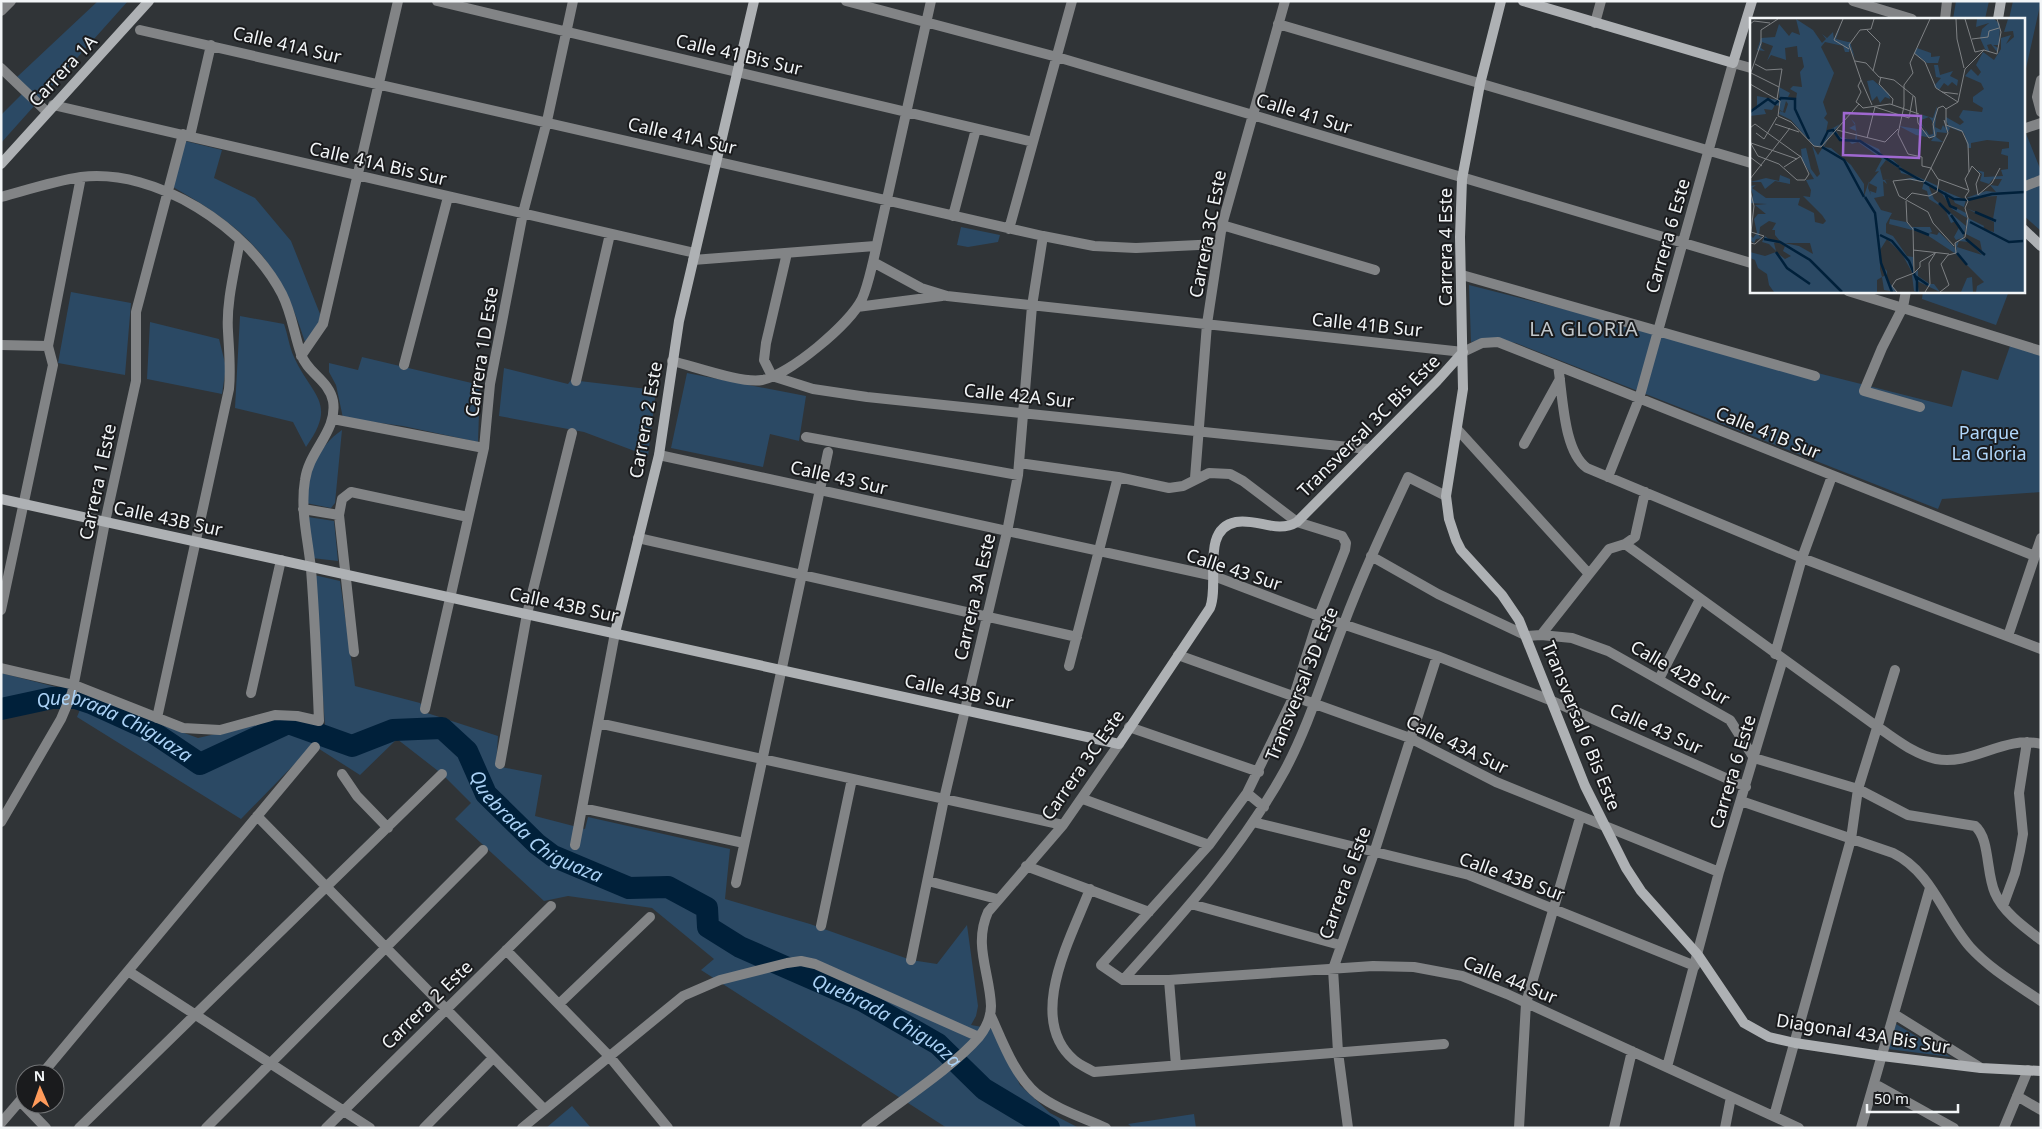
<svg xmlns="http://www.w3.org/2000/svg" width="2042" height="1129" font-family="'Noto Sans',sans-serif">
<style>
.green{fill:#2b4964}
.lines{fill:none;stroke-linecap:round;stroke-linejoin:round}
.river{stroke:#00203a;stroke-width:22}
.street{stroke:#828486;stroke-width:10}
.secondary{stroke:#aeb1b4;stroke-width:10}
.labels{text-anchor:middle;stroke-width:4;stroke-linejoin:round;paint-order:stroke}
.street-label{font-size:18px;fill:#f2f5f7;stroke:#1a1b1d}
.park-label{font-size:18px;fill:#b1d7fb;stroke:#1a1b1d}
.water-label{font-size:19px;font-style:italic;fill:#aad1f5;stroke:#1a1b1d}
.quarter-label{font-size:20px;letter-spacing:1px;fill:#c1c6ca;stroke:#1a1b1d}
.inset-river{fill:none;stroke:#00203a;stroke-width:2.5}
.inset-road{fill:none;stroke:#7e8184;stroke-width:1}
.view{fill:#9f68d0;fill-opacity:0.15;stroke:#9f68d0;stroke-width:2.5}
.inset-edge{fill:none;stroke:#f2f5f7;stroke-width:2.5}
</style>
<rect width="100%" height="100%" fill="#303437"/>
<path class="green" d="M 98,1 L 128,1 L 1,143 L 1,115 L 27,89 L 17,77 Z
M 1956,1 L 1989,1 L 1985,19 L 1953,19 Z
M 2013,1 L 2041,1 L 2023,82 L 2023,19 L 2009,19 Z
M 2023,126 L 2041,171 L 2041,231 L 2023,215 Z
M 185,141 L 222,150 L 214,178 L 255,198 L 291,241 L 322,319 L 305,342 C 279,260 247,229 173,187 Z
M 961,227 L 1000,235 L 998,242 L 968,247 L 957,245 Z
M 1469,285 L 1952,407 L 1962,370 L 1998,380 L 2010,346 L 2041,355 L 2041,492 L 1942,499 L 1938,509 L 1516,343 L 1491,338 L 1471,342 Z
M 1923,291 L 2009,291 L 1996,325 L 1922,299 Z
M 71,292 L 131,303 L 125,375 L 58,363 Z
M 240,316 L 284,324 C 288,335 289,346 294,357 C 312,397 338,402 306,447 L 293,422 L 235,408 Z
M 150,322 L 219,339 L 226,367 L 222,394 L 147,379 Z
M 362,357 L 480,385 L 478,442 L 403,426 L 343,418 L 336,385 L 329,372 L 329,363 L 358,370 Z
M 504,368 L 568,384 L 571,380 L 656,390 L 648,456 L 584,432 L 499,416 Z
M 687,373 L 806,396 L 799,441 L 770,434 L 763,467 L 671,448 Z
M 342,430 L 335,503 L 331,508 L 306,503 C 306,475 318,446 342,430 Z
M 308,517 L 334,521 L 338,561 L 312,558 Z
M 314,575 L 340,581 L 355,686 L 420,703 L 427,713 L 498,736 L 496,766 L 542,775 L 535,816 L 585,829 L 588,817 L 730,849 L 725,899 L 810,924 L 911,960 L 937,964 L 967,925 L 978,1006 L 976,1016 L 971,1025 L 993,1029 L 1020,1085 L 1050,1113 L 1079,1128 L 947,1128 L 701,970 L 714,959 L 652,908 L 568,896 L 544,901 L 455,819 L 471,803 L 442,774 L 397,739 L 360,775 L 313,745 L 241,819 L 77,717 L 87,692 L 148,720 L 198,738 L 286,718 L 325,726 Z
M 1,673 L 64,689 L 69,688 L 57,708 L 1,719 Z
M 1896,1024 L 1951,1057 L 1888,1049 Z
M 572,1106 L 591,1128 L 546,1128 Z
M 1194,1114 L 1196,1128 L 1133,1128 L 1128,1124 Z"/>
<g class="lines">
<path class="river" id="s1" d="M 1,709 L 52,698 L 76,698 L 91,703 L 148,729 L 200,764 L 288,723 L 352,746 L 393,730 L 442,728 L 467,751 L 486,794 L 537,844 L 553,856 L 629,888 L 668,887 L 707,908 L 708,927 L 740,947 L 863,1001 L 938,1044 L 984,1089 L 1049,1128"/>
<path class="street" d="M 437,1 L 1033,142
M 846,1 L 1057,57 L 1751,263
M 1853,1 L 1912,19
M 1,11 L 11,1
M 1945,19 L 1947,1
M 1595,23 L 1601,1
M 1278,24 L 1751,163
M 140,30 L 1043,236 L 1094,246 L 1136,248 L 1219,244
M 1,68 L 47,112
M 2041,80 L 2037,97 L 2041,112
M 53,105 L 695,253
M 2023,129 L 2041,123
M 190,136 L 211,45
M 2023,187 L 2041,180
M 1,197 C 27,190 54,181 81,177 C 157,168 248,228 282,294 C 292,314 294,334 301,354 C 307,373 329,380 333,401 C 338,431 309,450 305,480 C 300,510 308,539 311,569 C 315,620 317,670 319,721 L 297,716 L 275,715 L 220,730 L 183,728 L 74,685 L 1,668
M 953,216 L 976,129
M 1222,225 L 1375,270
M 1009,229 L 1072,1
M 693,260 L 875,246
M 873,262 L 921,288 L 947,296 L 1463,352 L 1482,343 L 1498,342 L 2035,556
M 1462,275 L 1815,376
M 1848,291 L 2041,351
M 1906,291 L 1903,307 L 1882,348 L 1864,391 L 1920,407
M 857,307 L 942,296
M 1,345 L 48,346
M 301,356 L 323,324 L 398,1
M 672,361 C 693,366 743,384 762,380 C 789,375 850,324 862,299 C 867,288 870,274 873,262 L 931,1
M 404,365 L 448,197
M 1558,366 C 1563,395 1563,451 1587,468 L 1802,558 L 2041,649
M 772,376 L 813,389 L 867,397 L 1368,449
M 772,376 L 764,360 L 766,343 L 787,253
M 576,381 L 610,234
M 333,419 L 484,448
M 1458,430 L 1589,574
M 806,437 L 1018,475
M 1524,444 L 1560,379
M 659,455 L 1214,576 L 1319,616 L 1437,656 L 1550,700 L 1746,787
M 1019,463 L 1118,477 L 1169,488 L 1183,486 L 1209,473 L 1230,474 L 1243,481 L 1297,522 L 1342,536 L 1346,543 L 1345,550 L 1319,616 L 1294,696 L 1247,793 L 1209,845 L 1101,965 L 1123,980 L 1169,980 L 1373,966 L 1414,967 L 1462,976 L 1507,994 L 1799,1128
M 1608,477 L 1639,399 L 1733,63 L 1751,68
M 1195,478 L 1207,324 L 1222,225 L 1285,1
M 303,509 L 339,515
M 638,538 L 1077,637
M 1625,544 L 1879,728 C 1896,739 1915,755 1936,759 C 1972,766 2004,735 2041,744
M 1371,556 L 1438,594 L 1527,636 L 1541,635 L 1572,638 L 1608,651 L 1730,720 L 1754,758 L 1858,789 L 1908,815 L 1975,826 C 1990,838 1986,874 1995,893 C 2003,912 2024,927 2041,940
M 1,610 L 53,365 L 48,346 L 81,177
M 1541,635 L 1609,549 L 1625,544 L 1635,537 L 1645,492
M 2008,636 L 2041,538
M 354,652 L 339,515 L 342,499 L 351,492 L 468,517
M 1775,654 L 1802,558 L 1832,476
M 1178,655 L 1410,738 L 1496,782 L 1719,872
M 1069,666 L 1118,477
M 1659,679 L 1700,599
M 251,693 L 281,560
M 425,709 L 484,448 L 490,384 L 523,213 L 547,121 L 573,1
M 157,718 L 229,389 C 231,369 229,351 228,331 C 226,302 235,269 240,240
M 598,723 L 1063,825
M 1129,727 L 1259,772
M 500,764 L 527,614 L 572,433
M 342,774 L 357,796 L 388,828
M 1247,793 L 1264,807
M 1083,799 L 1209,845
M 1741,801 L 1893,853 C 1932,872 1943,916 1970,947 C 1990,969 2016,984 2041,1001
M 582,808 L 744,843
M 257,816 L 544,1109
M 1,822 L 61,719 L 72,693 L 105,522 L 136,381 L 136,312 L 183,134
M 1253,822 L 1469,875 L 1695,966
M 575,845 L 615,633
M 1026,866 L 1149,912
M 928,881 L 997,899
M 736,883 L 828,452
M 1090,889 C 1072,936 1025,1018 1074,1060 C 1080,1065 1087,1068 1094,1072 L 1444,1044
M 1191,904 L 1340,945
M 2003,906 L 2015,873 L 2020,851 L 2023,834 L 2019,793 L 2027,742
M 821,926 L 852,779
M 506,950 L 609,1056 L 668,1128
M 911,960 L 944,799 L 1007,532 L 1018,475 L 1032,306 L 1043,236
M 128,971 L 370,1128
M 1123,980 C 1182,915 1242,848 1285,770 C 1309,725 1324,674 1343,626 C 1362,575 1385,526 1408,477 L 1446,496
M 1169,980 L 1176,1065
M 559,1004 L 650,917
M 990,1014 C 1002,1040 1014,1075 1037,1094 C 1056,1109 1084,1118 1106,1128
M 1894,1014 L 1981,1068
M 1667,1067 L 1719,872 L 1783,659
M 42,1074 L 315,747
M 1875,1084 L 1954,1128
M 2017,1096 L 2041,1110
M 20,1101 L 46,1128
M 1774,1116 L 1851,839 L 1858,789 L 1895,670
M 1,1123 L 25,1095
M 79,1128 L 442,774
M 206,1128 L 483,850
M 326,1128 L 551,906
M 424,1128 L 493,1058
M 522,1128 L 683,996 L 720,980 L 787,963 L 801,961 L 815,964 L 979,1037
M 866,1128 C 900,1101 951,1069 979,1037 C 986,1028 991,1017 991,1006 C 990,973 973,945 988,912 L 1063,825 L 1119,744
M 1348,1128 L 1338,1052 L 1333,969 L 1374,853 L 1437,656
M 1519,1128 L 1526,1003 L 1580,818
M 1614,1128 L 1632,1051
M 1725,1128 L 1731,1097
M 1861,1128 L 1930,888
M 2004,1128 L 2028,1070"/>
<path class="secondary" d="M 1501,1 L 1480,84 L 1462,179 L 1460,237 L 1463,389 L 1446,496 L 1449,519 L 1456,540 L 1461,550 L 1502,595 L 1519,620 L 1585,786 L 1626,868 L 1641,891 L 1698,955 L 1744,1023 L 1769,1037 L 1795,1043 L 1882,1056 L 1981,1068 L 2041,1071
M 1523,1 L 1733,63 L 1752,1
M 1998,19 L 2001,1
M 1,164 L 149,1
M 2023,229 L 2041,246
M 1,499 L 1119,744 L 1210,608 C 1220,583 1200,529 1236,522 C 1257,518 1277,534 1297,522 L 1437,381 L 1463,352
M 615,633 L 659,455 L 679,321 L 754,1"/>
</g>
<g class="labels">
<g class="street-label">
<text transform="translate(287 45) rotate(13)" y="6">Calle 41A Sur</text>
<text transform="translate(739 55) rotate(13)" y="6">Calle 41 Bis Sur</text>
<text transform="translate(63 71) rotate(-47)" y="6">Carrera 1A</text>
<text transform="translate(1304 114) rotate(17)" y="6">Calle 41 Sur</text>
<text transform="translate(682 136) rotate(13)" y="6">Calle 41A Sur</text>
<text transform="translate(378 164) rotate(13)" y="6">Calle 41A Bis Sur</text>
<text transform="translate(1208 234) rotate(-79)" y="6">Carrera 3C Este</text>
<text transform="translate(1668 236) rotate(-74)" y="6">Carrera 6 Este</text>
<text transform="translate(1446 247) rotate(-90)" y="6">Carrera 4 Este</text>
<text transform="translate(1367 325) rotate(6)" y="6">Calle 41B Sur</text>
<text transform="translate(482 352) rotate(-81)" y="6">Carrera 1D Este</text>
<text transform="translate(1019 396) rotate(6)" y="6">Calle 42A Sur</text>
<text transform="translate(646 420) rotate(-80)" y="6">Carrera 2 Este</text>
<text transform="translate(1369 426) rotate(-45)" y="6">Transversal 3C Bis Este</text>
<text transform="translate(1768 433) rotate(22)" y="6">Calle 41B Sur</text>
<text transform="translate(839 478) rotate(13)" y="6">Calle 43 Sur</text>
<text transform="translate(98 482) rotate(-78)" y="6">Carrera 1 Este</text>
<text transform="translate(168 519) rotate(12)" y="6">Calle 43B Sur</text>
<text transform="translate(1234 570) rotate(18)" y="6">Calle 43 Sur</text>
<text transform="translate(975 597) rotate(-77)" y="6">Carrera 3A Este</text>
<text transform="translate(564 605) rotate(12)" y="6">Calle 43B Sur</text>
<text transform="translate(1680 673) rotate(30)" y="6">Calle 42B Sur</text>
<text transform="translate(1302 684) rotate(-68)" y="6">Transversal 3D Este</text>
<text transform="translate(959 692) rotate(12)" y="6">Calle 43B Sur</text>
<text transform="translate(1581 726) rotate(68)" y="6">Transversal 6 Bis Este</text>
<text transform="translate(1656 729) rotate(24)" y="6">Calle 43 Sur</text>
<text transform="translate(1457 745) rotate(26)" y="6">Calle 43A Sur</text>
<text transform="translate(1083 765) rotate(-55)" y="6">Carrera 3C Este</text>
<text transform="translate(1733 772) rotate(-73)" y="6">Carrera 6 Este</text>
<text transform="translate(1512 877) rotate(20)" y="6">Calle 43B Sur</text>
<text transform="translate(1345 883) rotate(-70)" y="6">Carrera 6 Este</text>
<text transform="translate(1510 980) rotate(22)" y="6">Calle 44 Sur</text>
<text transform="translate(427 1005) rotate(-44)" y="6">Carrera 2 Este</text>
<text transform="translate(1863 1034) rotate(9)" y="6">Diagonal 43A Bis Sur</text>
</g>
<g class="park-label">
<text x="1989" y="439">Parque<tspan x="1989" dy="21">La Gloria</tspan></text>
</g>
<g class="water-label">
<text dy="7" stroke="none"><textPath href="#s1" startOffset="121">Quebrada Chiguaza</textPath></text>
<text dy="7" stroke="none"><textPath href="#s1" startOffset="616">Quebrada Chiguaza</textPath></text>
<text dy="7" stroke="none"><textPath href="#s1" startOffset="1035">Quebrada Chiguaza</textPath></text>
</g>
<g class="quarter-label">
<text x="1584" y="336">LA GLORIA</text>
</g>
</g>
<g transform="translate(1750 18)">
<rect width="275" height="275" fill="#303437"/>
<path d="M 46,1 L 63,12 L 72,25 L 76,21 L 72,16 L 77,20 L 83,14 L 84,22 L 91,7 L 86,21 L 98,24 L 84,24 L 100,24 L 105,40 L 100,30 L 99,34 L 95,34 L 93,28 L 75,24 L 71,29 L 84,55 L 73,84 L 77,96 L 74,100 L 78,104 L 76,114 L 90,106 L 71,129 L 64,128 L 41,102 L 29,96 L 30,93 L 35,95 L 38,86 L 36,83 L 33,94 L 30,92 L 29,69 L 40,75 L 38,79 L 46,81 L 47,75 L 40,71 L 43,68 L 52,69 L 50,54 L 54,49 L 52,39 L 48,39 L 47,28 L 35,30 L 36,42 L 21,37 L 17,43 L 23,28 L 12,24 L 11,30 L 15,33 L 7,32 L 11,20 L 25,19 L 29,6 L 39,18 L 42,14 L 50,17 ZM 227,1 L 244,1 L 250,6 L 249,27 L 243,27 L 248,30 L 247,34 L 241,26 L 237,27 L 240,35 L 235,31 L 230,20 L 232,11 L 239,5 L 226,9 ZM 258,1 L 275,1 L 275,274 L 226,274 L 227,268 L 234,264 L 206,236 L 174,215 L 139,206 L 140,201 L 156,204 L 161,209 L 180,209 L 182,214 L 179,215 L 187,217 L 189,214 L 207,232 L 205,226 L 212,220 L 206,222 L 204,219 L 210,208 L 206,203 L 201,205 L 195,191 L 179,181 L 177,173 L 172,171 L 174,164 L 155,161 L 166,159 L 151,155 L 149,149 L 148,150 L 136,142 L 130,150 L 133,162 L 142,161 L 135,162 L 137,166 L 133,163 L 134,178 L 124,180 L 131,192 L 142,195 L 136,206 L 136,215 L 143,218 L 157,238 L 163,239 L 163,256 L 152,236 L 137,221 L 130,232 L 130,251 L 132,259 L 136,257 L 135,251 L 137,253 L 137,262 L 147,274 L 134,272 L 132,259 L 127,262 L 127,274 L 24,274 L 19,267 L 17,256 L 8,250 L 5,242 L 0,240 L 0,234 L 15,238 L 26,234 L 35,241 L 41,238 L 33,233 L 35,228 L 27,224 L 24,225 L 26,233 L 19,226 L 12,224 L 11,226 L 15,218 L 20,222 L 30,223 L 25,217 L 25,212 L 22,212 L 26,205 L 19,203 L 10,209 L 9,218 L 13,220 L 6,221 L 4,225 L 0,222 L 0,217 L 3,220 L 7,215 L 4,201 L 8,196 L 16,196 L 5,187 L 17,186 L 0,185 L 3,177 L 0,168 L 6,167 L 2,170 L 16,180 L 50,180 L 48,187 L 64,195 L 65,204 L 73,206 L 76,203 L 72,197 L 53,178 L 60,179 L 61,172 L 56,162 L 64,161 L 52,142 L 51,131 L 56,130 L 53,117 L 61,151 L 67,159 L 70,156 L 62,127 L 68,137 L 79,119 L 74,129 L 81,130 L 101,147 L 114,166 L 114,178 L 119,163 L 118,170 L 121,177 L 120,173 L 126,175 L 127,169 L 119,165 L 129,153 L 125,154 L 132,141 L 108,124 L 102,126 L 96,121 L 90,123 L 84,115 L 80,118 L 85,112 L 90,119 L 105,123 L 106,113 L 99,110 L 105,107 L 101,101 L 105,105 L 106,111 L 112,110 L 106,111 L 107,121 L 129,131 L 132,138 L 143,142 L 155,153 L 188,168 L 187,172 L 182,167 L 179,169 L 184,181 L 216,208 L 213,220 L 232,233 L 230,223 L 216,216 L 217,208 L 216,203 L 218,200 L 234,208 L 233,211 L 244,214 L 244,204 L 216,190 L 243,201 L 247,178 L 216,180 L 236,173 L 246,174 L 240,167 L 248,168 L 252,161 L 243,161 L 239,166 L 230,163 L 232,156 L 227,152 L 234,154 L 234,159 L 253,158 L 251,152 L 258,151 L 258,138 L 251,136 L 252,131 L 259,130 L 259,124 L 237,122 L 221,125 L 221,130 L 218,130 L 214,115 L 199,109 L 196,102 L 196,107 L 200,110 L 198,114 L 196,111 L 197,115 L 187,114 L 186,119 L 193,124 L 181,123 L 185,117 L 183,107 L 185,99 L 182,106 L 185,117 L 182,120 L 166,117 L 149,108 L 174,112 L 176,115 L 175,111 L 169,104 L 170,97 L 172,97 L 170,103 L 179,117 L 183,116 L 182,103 L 179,99 L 171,102 L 173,97 L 183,100 L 187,88 L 185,109 L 191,112 L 193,107 L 195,110 L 196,99 L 210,107 L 214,104 L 209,99 L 213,92 L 232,94 L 233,90 L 223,84 L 223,79 L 234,71 L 231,65 L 215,58 L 221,51 L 228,58 L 231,54 L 226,47 L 233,34 L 244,42 L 251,31 L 251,20 L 261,17 L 256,26 L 264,19 L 263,13 L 254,14 ZM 209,223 L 219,224 L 232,237 L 207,229 ZM 34,225 L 60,225 L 63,236 L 49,228 ZM 167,30 L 181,35 L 181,39 L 190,38 L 188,45 L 177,45 L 164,35 ZM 184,47 L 188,47 L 190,57 L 203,53 L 200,58 L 208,62 L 207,68 L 202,64 L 198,68 L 194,65 L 189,72 L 184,68 L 191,60 L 186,59 ZM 123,62 L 139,76 L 140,81 L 135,79 L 130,85 L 127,78 L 122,83 L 117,63 ZM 7,78 L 28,82 L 30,88 L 25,87 L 22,92 L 14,91 L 16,96 L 0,98 L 0,92 L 7,91 ZM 30,157 L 40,161 L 40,166 L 25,163 L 15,171 L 11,164 L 0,164 L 16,160 L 29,163 ZM 189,171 L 216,182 L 214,189 L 205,185 L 202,179 L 198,180 L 200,187 L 216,195 L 217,200 L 202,191 ZM 168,252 L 168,258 L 180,266 L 184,266 L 190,274 L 167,263 L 169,274 L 164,273 L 162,257 ZM 222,259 L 223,274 L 211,274 L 217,260 Z" fill="#2b4964" fill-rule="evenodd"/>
<path class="inset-river" d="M 0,94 L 18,81 L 25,86 L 31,80 L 45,81 L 45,91 L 59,121M 71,127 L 78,113 L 83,112 L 90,122 L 110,123 L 149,149M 72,129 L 94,142 L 114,179M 149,150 L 204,181 L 218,182M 195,175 L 200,188 L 207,191M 115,179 L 125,195 L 131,245 L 142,274M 218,182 L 242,176 L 275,174M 189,185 L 200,196M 225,194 L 246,203M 201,197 L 214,216M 220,204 L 259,224 L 273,223M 164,211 L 179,217M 130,217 L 142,223 L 159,243 L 167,263 L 167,274M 14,221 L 30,224 L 60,242 L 92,274M 216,221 L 235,237M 26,234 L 37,250 L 60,266M 207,235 L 217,247M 165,258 L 178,267"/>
<path class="inset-road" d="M 93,1 L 84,22 L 99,31M 180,1 L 160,45 L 163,55 L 154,67 L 154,88 L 148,116 L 158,136 L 172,139 L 172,148 L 181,150M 206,1 L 207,21 L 214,50M 215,1 L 225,34 L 234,32M 0,6 L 4,3 L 20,5M 117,12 L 130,25 L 123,53M 222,21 L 238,19 L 239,13 L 249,10M 164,35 L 175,44 L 186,70 L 208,84M 105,43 L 116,45 L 129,59 L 144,62 L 165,79 L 168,105 L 179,120 L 185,118 L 183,106 L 188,90 L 193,88 L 196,91M 5,46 L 16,52 L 32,51M 1,55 L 29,69M 0,57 L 11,25 L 11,12 L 28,1M 131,59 L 129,66 L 143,81 L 142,87M 111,62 L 122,87M 0,66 L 30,83 L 28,98 L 41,104 L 64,128 L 71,129 L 109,86 L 106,84 L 111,74 L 108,68 L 111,62 L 99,27 L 110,12 L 121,11 L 124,1M 192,74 L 208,76M 27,81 L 32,51M 109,86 L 113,90 L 140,86 L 169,96M 125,89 L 159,100 L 163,78M 196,91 L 208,84 L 215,51 L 234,32 L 247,36 L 251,14 L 247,1M 25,106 L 49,114M 0,110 L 5,106 L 51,139 L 59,156 L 55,162 L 47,162 L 29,146 L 8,138 L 0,124M 87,112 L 135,124 L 148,111M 6,115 L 14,121 L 27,99M 117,120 L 125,89M 1,125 L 47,141M 0,139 L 12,148M 34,149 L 51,138M 181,150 L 174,164 L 160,161 L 143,163 L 149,178 L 178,194 L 183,205 L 204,228M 181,150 L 198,115 L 194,102M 181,150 L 188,161 L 218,172M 219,154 L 222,148 L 230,156 L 226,166 L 228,177 L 242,165 L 250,150M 0,161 L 40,110M 0,172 L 4,188 L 1,214 L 14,218 L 5,226 L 0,225M 156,181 L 162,175 L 179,178 L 187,174 L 189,162M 156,183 L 157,204 L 163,211 L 164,255M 163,232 L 199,236M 164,255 L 170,249 L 170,244 L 185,235M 147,274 L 142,268 L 146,262 L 164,255M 175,274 L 180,266 L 179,245 L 186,234M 190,274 L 199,267 L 191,246 L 198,237 L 206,235 L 205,225 L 215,219 L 218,200 L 215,190 L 218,183 L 215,179 L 219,173 L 215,161 L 219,154 L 218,126 L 212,113 L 196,107 L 196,91"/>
<path class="view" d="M 94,95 L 171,98 L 169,140 L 93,137 Z"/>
<rect width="275" height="275" class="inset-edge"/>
</g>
<rect width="2042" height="1129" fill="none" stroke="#f2f5f7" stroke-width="5"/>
<g transform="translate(40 1089) rotate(358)"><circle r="24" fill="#1a1b1d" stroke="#707274"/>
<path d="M0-4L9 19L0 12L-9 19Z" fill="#ff9b5b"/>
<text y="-8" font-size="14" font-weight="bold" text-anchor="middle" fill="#f2f5f7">N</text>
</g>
<path d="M1867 1104v8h91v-8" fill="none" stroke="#f2f5f7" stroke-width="2.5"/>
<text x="1874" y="1104" font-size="15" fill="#f2f5f7" stroke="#1a1b1d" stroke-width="4" paint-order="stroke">50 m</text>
</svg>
